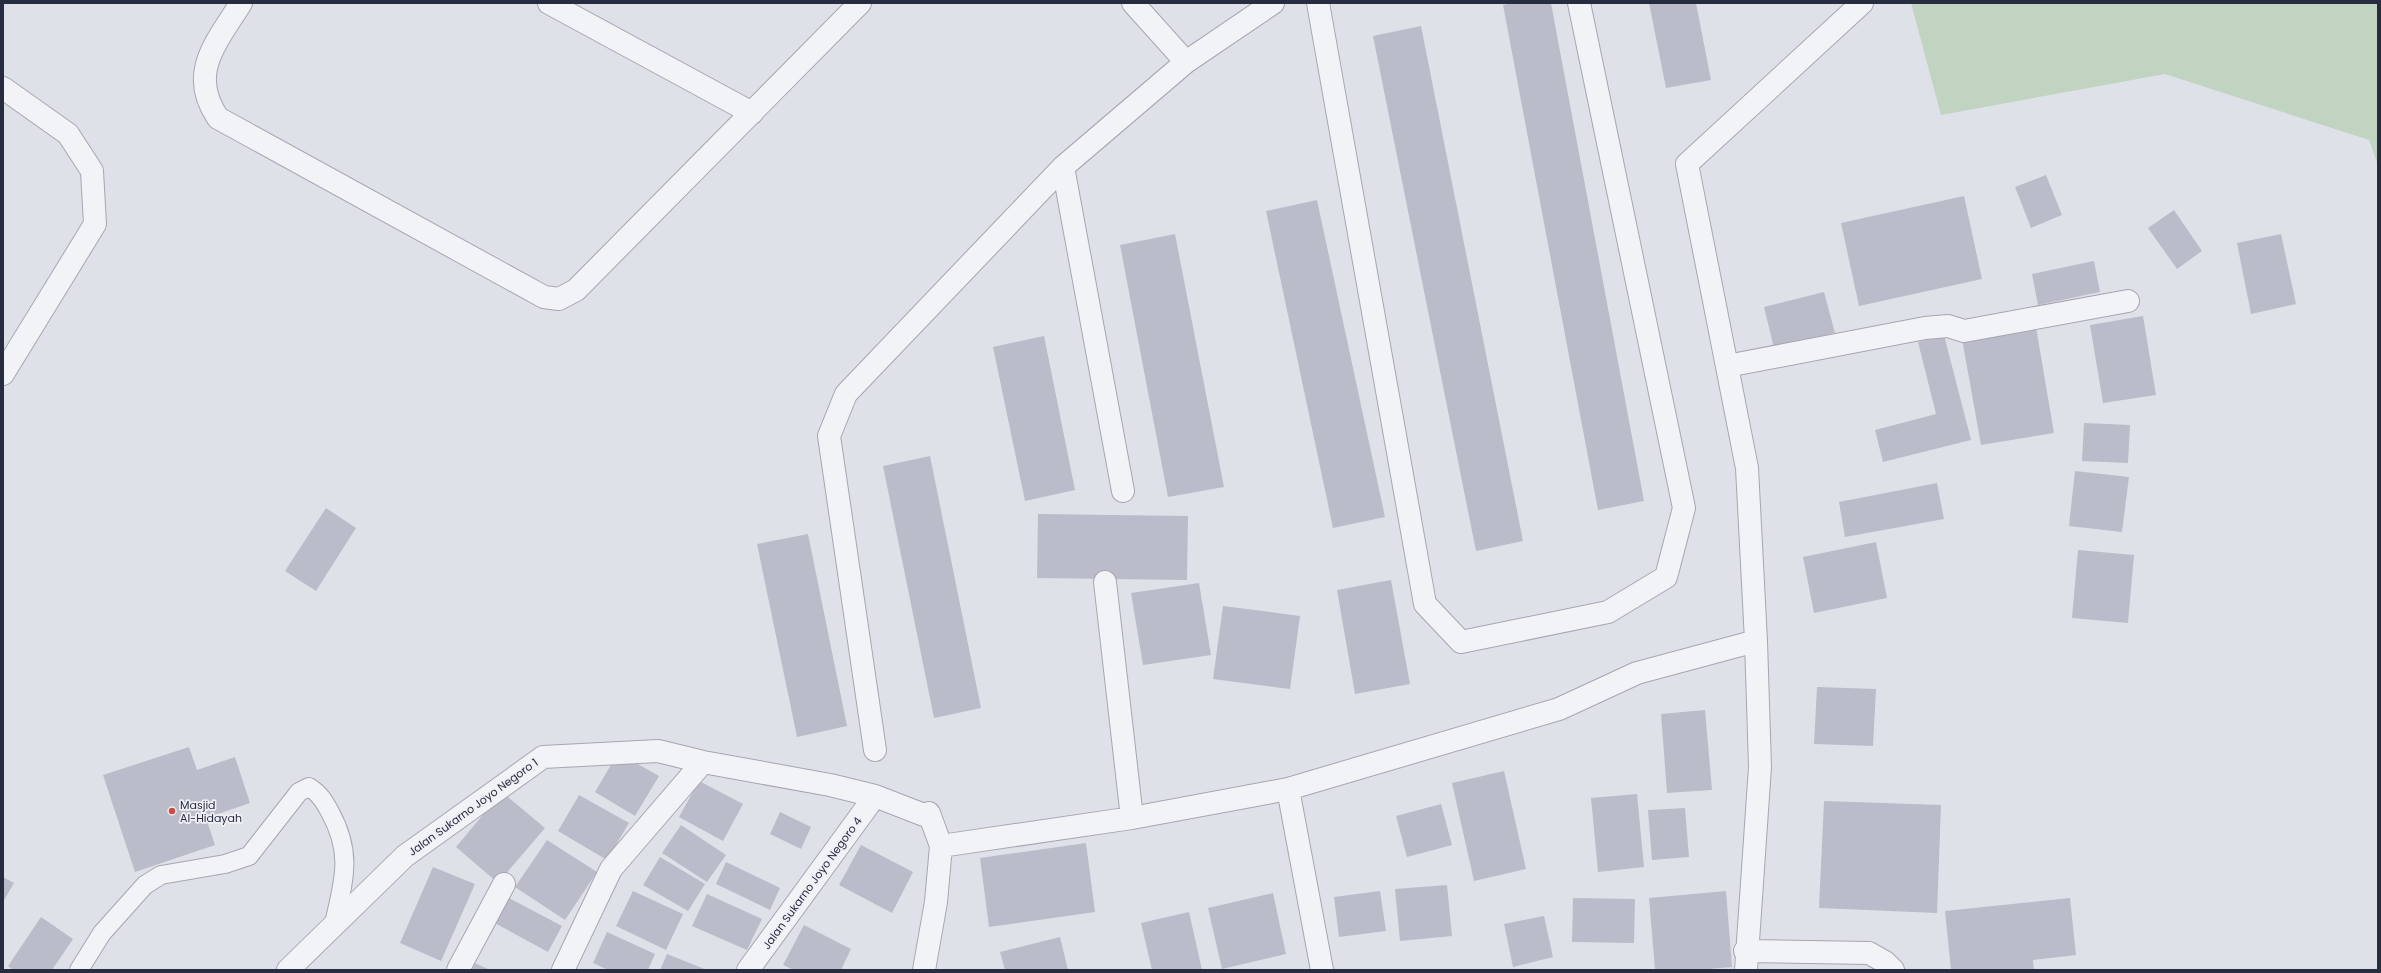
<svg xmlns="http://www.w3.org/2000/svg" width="2381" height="973" font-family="Poppins,sans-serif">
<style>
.green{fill:#c1d3c1}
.building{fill:#babcc9}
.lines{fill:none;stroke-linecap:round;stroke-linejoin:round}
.lane-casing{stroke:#a4a7b3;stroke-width:20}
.street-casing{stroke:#a4a7b3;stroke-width:24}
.lane{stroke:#f2f3f7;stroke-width:18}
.street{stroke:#f2f3f7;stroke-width:22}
.poi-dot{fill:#cf4c43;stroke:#eff0f6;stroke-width:1.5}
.labels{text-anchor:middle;stroke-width:3.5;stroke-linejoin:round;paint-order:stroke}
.poi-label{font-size:11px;fill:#282c40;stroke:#eff0f6;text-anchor:start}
.street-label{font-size:11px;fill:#282c40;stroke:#eff0f6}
</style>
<rect width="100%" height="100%" fill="#dfe1e9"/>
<path class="green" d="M 1911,3 L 2378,3 L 2378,165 L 2369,140 L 2165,74 L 1941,115 Z"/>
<path class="building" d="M 1511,3 L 1551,3 L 1644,501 L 1598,510 L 1503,5 Z
M 1649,3 L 1696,3 L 1711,80 L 1666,88 Z
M 1421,26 L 1523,541 L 1476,551 L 1373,36 Z
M 2046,175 L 2062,215 L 2031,228 L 2015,187 Z
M 1964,196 L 1982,279 L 1859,306 L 1841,223 Z
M 1317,200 L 1385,517 L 1333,528 L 1266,211 Z
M 2174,210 L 2202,251 L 2177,269 L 2148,228 Z
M 1175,234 L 1224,487 L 1168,497 L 1120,245 Z
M 2281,234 L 2296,304 L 2251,314 L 2237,243 Z
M 2094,261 L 2100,292 L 2038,305 L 2032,274 Z
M 1824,292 L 1835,333 L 1774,348 L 1764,307 Z
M 2143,316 L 2156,395 L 2103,403 L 2090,325 Z
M 2036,327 L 2054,433 L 1981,445 L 1962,339 Z
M 1944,335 L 1971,440 L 1883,462 L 1875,430 L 1936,414 L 1918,342 Z
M 1044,336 L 1075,490 L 1025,501 L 993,347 Z
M 2084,423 L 2130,425 L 2128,463 L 2082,461 Z
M 930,456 L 981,708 L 934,718 L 883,466 Z
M 2075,471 L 2129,477 L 2122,532 L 2069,526 Z
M 1937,483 L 1944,519 L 1845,537 L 1839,502 Z
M 326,508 L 356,528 L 316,591 L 285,571 Z
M 1038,514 L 1188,516 L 1187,580 L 1037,578 Z
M 808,534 L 847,726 L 797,737 L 757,544 Z
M 1876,542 L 1887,598 L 1814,613 L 1803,557 Z
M 2078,550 L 2134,555 L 2128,623 L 2072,618 Z
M 1391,580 L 1410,684 L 1355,694 L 1337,590 Z
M 1199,583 L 1211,655 L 1143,665 L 1131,593 Z
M 1223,606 L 1300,616 L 1290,689 L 1213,679 Z
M 1817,687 L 1876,689 L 1873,746 L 1814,744 Z
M 1705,710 L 1712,790 L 1667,793 L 1661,714 Z
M 189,747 L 197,770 L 235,757 L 250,803 L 206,818 L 215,845 L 135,872 L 103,775 Z
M 618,753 L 659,776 L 635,816 L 595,792 Z
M 1504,771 L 1526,869 L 1474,881 L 1452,783 Z
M 699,781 L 743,804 L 723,841 L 679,817 Z
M 502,792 L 545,828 L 498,883 L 456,847 Z
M 1637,794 L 1644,867 L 1598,872 L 1591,798 Z
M 579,795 L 629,823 L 607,860 L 558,831 Z
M 1824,801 L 1941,805 L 1937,913 L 1819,908 Z
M 1441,804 L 1452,845 L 1407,857 L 1396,816 Z
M 1685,808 L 1689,857 L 1652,860 L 1648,810 Z
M 780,812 L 811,827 L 801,849 L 770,834 Z
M 681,825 L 726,855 L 707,882 L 662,853 Z
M 547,840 L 597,872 L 565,920 L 515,887 Z
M 1086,843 L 1095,912 L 989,927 L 980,858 Z
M 861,845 L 913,872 L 892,913 L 839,885 Z
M 660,857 L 705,884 L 688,911 L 643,885 Z
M 726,862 L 780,888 L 770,910 L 716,884 Z
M 433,867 L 475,884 L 441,961 L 400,943 Z
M 3,877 L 14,883 L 3,902 Z
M 1447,885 L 1452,936 L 1400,941 L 1395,889 Z
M 633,891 L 683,914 L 666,950 L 616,926 Z
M 1380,891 L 1386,931 L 1339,937 L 1334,897 Z
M 1726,891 L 1732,967 L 1698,970 L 1655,970 L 1649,898 Z
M 1273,893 L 1286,954 L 1222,969 L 1208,908 Z
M 707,894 L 762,919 L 747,950 L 692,926 Z
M 505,896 L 562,926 L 548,952 L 491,921 Z
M 1573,898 L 1635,899 L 1634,943 L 1572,942 Z
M 2070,898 L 2076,955 L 2033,960 L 2034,970 L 1951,970 L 1945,911 Z
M 1189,912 L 1202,970 L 1152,970 L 1141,923 Z
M 1544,916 L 1553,957 L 1513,967 L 1504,924 Z
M 41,917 L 73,939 L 52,970 L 13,970 L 8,966 Z
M 804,925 L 851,949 L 841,970 L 794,970 L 783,965 Z
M 607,932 L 655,954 L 648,970 L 608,970 L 593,963 Z
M 1060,937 L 1068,970 L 1005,970 L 1000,952 Z
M 667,954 L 707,970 L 660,970 Z
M 475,963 L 490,970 L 472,970 Z"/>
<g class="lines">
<defs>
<path id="lane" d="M 79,970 L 102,933 L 145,885 L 161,875 L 225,864 L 249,856 L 299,792 L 309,787 C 320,794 324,801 330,812 C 354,856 343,882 333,928"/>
<path id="street" d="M 241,3 C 217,42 187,73 218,118 L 544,297 L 559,299 L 576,290 L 860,3
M 549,3 L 752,113
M 1133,3 L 1186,62
M 1318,3 L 1425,604 L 1461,642 L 1608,612 L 1666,577 L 1684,508 L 1579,3
M 3,88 L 68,134 L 92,171 L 95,224 L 3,374
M 1063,167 L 1123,491
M 1727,366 L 1925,328 L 1948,326 L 1964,331 L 2128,301
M 1105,582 L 1132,818
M 875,750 L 829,436 L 846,394 L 1063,167 L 1186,62 L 1273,3
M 1288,789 L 1322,970
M 941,846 L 1132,818 L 1288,789 L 1559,709 L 1637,673 L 1756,641
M 1745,951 L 1869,953 L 1885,962 L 1893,970
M 288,970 L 405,856 L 543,757 L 658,751 L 703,762 L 830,785 L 875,796 L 924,815 L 929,813 L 941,846 L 936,902 L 924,970
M 458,970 L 504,884
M 563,970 L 611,869 L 703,762
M 748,970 L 875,796
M 1746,970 L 1760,767 L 1756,641 L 1747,468 L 1687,164 L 1862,3"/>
</defs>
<use href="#lane" class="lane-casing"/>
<use href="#street" class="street-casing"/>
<use href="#lane" class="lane"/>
<use href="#street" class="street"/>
</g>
<circle class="poi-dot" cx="172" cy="811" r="4"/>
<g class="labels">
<g class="poi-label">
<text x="180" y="809">Masjid<tspan x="180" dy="13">Al-Hidayah</tspan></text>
</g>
<g class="street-label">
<text transform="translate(473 807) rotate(-36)" y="4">Jalan Sukarno Joyo Negoro 1</text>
<text transform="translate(812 883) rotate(-54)" y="4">Jalan Sukarno Joyo Negoro 4</text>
</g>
</g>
<rect width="2381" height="973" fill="none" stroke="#282c40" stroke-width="8"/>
</svg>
